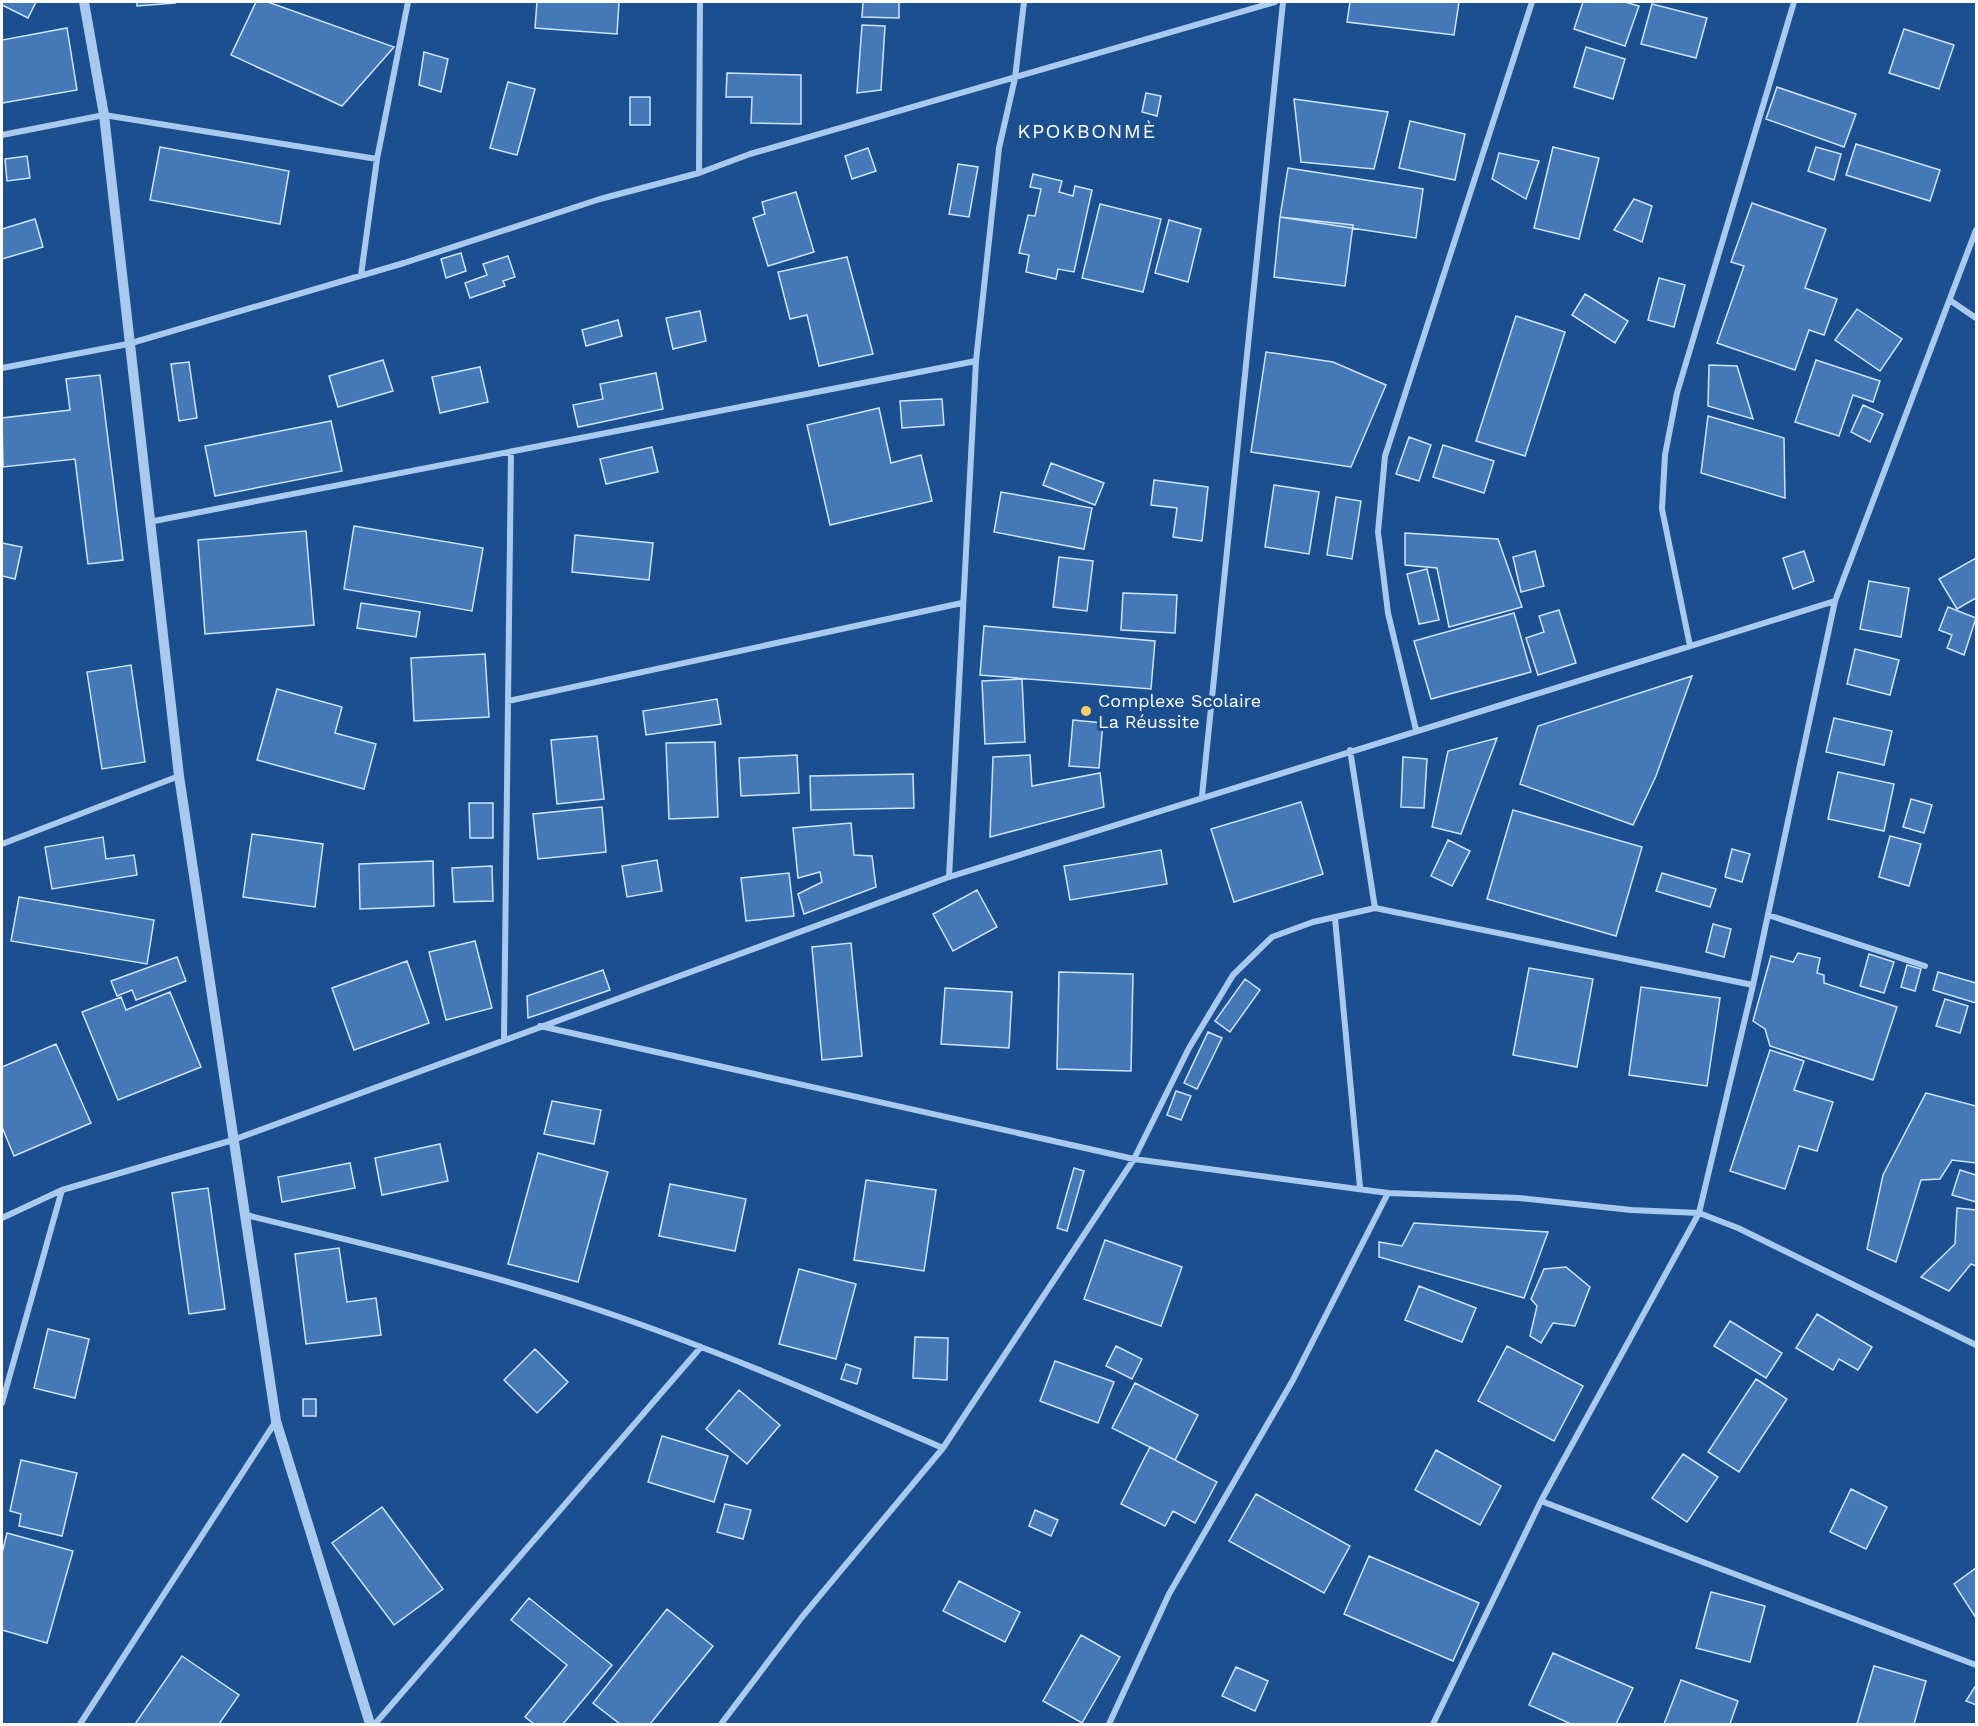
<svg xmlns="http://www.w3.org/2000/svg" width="1978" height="1726" font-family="'Work Sans',sans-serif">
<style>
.building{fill:#4478b7;stroke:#cfe3fa;stroke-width:1.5}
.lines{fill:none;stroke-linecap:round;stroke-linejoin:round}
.minor{stroke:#a9c9ee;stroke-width:6}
.tertiary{stroke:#a9c9ee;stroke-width:10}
.poi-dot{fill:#ffd166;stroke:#1b4f8f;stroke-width:2}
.labels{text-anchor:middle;stroke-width:6;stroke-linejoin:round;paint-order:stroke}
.poi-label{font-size:18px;fill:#fff;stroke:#1b4f8f;text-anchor:start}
.neighbourhood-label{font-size:20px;letter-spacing:1.5px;fill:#fff;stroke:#1b4f8f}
</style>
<rect width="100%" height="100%" fill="#1b4f8f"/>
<path class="building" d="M 2,2 L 36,2 L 28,18 L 2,5 Z
M 137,2 L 175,2 L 175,3 L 137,6 Z
M 256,2 L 268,2 L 394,47 L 342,106 L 231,55 Z
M 537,2 L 619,2 L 617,34 L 535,28 Z
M 863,2 L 899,2 L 899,18 L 862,17 Z
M 1350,2 L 1459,2 L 1454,35 L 1347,22 Z
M 1583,2 L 1625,2 L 1639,6 L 1625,46 L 1574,29 Z
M 1652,4 L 1707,18 L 1696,58 L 1641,44 Z
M 862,25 L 885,26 L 881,90 L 857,93 Z
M 67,28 L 77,90 L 2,103 L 2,40 Z
M 1904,29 L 1954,45 L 1939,89 L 1889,73 Z
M 1586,47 L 1625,59 L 1613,99 L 1574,87 Z
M 424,52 L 448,59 L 441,92 L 419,85 Z
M 727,73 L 801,75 L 801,124 L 751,123 L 752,97 L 726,97 Z
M 508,82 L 535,89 L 517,155 L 490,148 Z
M 1777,87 L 1856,114 L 1844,147 L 1766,119 Z
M 1146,93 L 1161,96 L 1157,116 L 1142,112 Z
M 630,97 L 650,97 L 650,125 L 630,125 Z
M 1294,99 L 1388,112 L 1374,169 L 1301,162 Z
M 1410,121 L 1465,134 L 1455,180 L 1399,168 Z
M 1856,144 L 1940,170 L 1930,201 L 1846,175 Z
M 160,147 L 289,171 L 280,224 L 150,200 Z
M 1553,147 L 1599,158 L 1579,239 L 1534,228 Z
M 1816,147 L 1841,154 L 1834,180 L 1808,171 Z
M 868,148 L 876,171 L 852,179 L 845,156 Z
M 1499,153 L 1539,161 L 1526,199 L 1492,179 Z
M 27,156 L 30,178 L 7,181 L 5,159 Z
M 958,164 L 978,167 L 969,217 L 949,214 Z
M 1288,168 L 1423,189 L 1416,238 L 1280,217 Z
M 1033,174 L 1062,181 L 1059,192 L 1073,196 L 1075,186 L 1092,190 L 1074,272 L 1058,269 L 1056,279 L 1026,272 L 1029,255 L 1019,253 L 1028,215 L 1035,216 L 1041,189 L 1030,187 Z
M 796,192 L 814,252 L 768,266 L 753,218 L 765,214 L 762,202 Z
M 1634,199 L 1652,206 L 1642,242 L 1614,230 Z
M 1752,203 L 1826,229 L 1805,288 L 1837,299 L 1824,335 L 1809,330 L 1795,370 L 1717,343 L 1744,266 L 1731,262 Z
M 1100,204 L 1161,219 L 1143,292 L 1082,278 Z
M 1280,217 L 1353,225 L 1345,286 L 1274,277 Z
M 35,219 L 43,247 L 2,259 L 2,229 Z
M 1169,220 L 1201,229 L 1188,282 L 1155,273 Z
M 461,253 L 466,271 L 446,278 L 441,259 Z
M 508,256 L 515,277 L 503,281 L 505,286 L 470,298 L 465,283 L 487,275 L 483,264 Z
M 847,257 L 873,354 L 819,366 L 807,315 L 790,319 L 778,272 Z
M 1659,278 L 1685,285 L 1674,327 L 1648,320 Z
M 1585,294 L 1628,321 L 1615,343 L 1572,315 Z
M 1857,309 L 1902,339 L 1880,371 L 1835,340 Z
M 700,311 L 706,341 L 673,349 L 666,318 Z
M 1516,316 L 1565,332 L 1525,456 L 1476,441 Z
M 618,320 L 622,336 L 586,346 L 582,330 Z
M 1266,352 L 1333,362 L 1386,385 L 1351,467 L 1251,452 Z
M 383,360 L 393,391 L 338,407 L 329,376 Z
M 1816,360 L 1880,381 L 1873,402 L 1853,395 L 1839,436 L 1795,422 Z
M 189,362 L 197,418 L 179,421 L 171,364 Z
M 1709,365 L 1737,366 L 1753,419 L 1708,406 Z
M 480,367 L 488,402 L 440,413 L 432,377 Z
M 656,373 L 663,409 L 578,427 L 573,405 L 603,399 L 600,384 Z
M 100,375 L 123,560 L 88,564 L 75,459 L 3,467 L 2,418 L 70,410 L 66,379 Z
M 942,399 L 944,425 L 902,428 L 900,401 Z
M 1863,405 L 1883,414 L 1870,442 L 1851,432 Z
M 879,408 L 891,463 L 921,455 L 932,501 L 830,525 L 807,425 Z
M 1708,416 L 1784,438 L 1785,498 L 1701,473 Z
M 331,421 L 342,471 L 215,496 L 205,446 Z
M 1409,437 L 1431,445 L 1419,481 L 1396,474 Z
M 1443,445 L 1494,461 L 1484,493 L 1433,477 Z
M 652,447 L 658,472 L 606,484 L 600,459 Z
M 1051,463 L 1104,483 L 1095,505 L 1043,485 Z
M 1154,480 L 1208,487 L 1202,541 L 1173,537 L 1177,508 L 1151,505 Z
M 1274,485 L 1319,492 L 1309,554 L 1265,547 Z
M 1001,492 L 1092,508 L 1084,549 L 994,532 Z
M 1336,497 L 1361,501 L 1352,559 L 1327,555 Z
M 354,526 L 483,548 L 472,611 L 344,589 Z
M 306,531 L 314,625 L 205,634 L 198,540 Z
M 1405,533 L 1498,539 L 1522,607 L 1449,627 L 1437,568 L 1405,565 Z
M 575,535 L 653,543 L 649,580 L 572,572 Z
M 2,543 L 22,547 L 15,579 L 2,576 Z
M 1535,551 L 1544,586 L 1521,592 L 1513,557 Z
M 1804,551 L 1814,581 L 1793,589 L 1783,558 Z
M 1059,557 L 1093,561 L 1087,611 L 1053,607 Z
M 1976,558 L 1976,598 L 1957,609 L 1939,579 Z
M 1427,569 L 1439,620 L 1419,624 L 1407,574 Z
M 1869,581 L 1909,588 L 1901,637 L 1860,629 Z
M 1123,593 L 1177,595 L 1175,633 L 1121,630 Z
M 361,603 L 420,612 L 416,637 L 357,628 Z
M 1948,607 L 1976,618 L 1964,655 L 1947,648 L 1952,635 L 1939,630 Z
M 1559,610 L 1576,663 L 1538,675 L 1526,638 L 1544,632 L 1539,616 Z
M 1514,613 L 1531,672 L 1431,699 L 1414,641 Z
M 984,626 L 1155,641 L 1151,689 L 980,675 Z
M 1855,649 L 1899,660 L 1890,695 L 1847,684 Z
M 485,654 L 489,717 L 414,721 L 411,658 Z
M 131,665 L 145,762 L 102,769 L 87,672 Z
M 1692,676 L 1656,776 L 1633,825 L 1520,784 L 1538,726 Z
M 1022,679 L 1025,742 L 985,744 L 982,681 Z
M 277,689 L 342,707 L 335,733 L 376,744 L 364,789 L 257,760 Z
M 717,699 L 721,724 L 646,735 L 643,711 Z
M 1834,718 L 1892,731 L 1884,765 L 1826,752 Z
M 1073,720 L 1103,723 L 1099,768 L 1069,766 Z
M 597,736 L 604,799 L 557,804 L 551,740 Z
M 1497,738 L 1461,834 L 1432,827 L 1448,751 Z
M 715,742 L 718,817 L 669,819 L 666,743 Z
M 797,755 L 799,793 L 741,796 L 739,758 Z
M 1030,755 L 1032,786 L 1100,773 L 1104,807 L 990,837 L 993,757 Z
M 1403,757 L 1427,759 L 1424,808 L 1401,807 Z
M 1838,772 L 1894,784 L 1884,831 L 1828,819 Z
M 913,774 L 914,808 L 811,810 L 810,776 Z
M 1911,799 L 1932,805 L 1924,833 L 1903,827 Z
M 1301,802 L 1323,874 L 1234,902 L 1211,829 Z
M 469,803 L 493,803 L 493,838 L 470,838 Z
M 602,807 L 606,852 L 538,859 L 533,814 Z
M 1513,810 L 1642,847 L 1616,936 L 1487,899 Z
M 851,823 L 854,855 L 872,856 L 876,887 L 804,914 L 798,894 L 822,882 L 820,872 L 798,878 L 793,828 Z
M 252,834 L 323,844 L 315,907 L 243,897 Z
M 1890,836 L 1921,844 L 1909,886 L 1879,877 Z
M 103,837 L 106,859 L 134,855 L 137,875 L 52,889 L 45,847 Z
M 1448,840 L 1470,851 L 1452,886 L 1431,876 Z
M 1732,849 L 1750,854 L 1742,882 L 1725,877 Z
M 1161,850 L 1167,884 L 1070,900 L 1064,866 Z
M 657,860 L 662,891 L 627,897 L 622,866 Z
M 433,861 L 434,906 L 360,909 L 359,864 Z
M 492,866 L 493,901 L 454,902 L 452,868 Z
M 789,873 L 794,916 L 746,921 L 741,878 Z
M 1662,873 L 1716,889 L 1710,907 L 1656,891 Z
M 977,890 L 997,927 L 953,951 L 933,914 Z
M 19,897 L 154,920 L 147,964 L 11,941 Z
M 1713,924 L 1731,929 L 1724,957 L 1706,952 Z
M 475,941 L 492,1008 L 446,1020 L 429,952 Z
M 851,943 L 862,1056 L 822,1060 L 812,947 Z
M 1798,953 L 1820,958 L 1817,973 L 1824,975 L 1824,983 L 1897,1007 L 1873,1080 L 1770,1046 L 1765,1029 L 1753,1021 L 1771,956 L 1793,962 Z
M 1869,954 L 1894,962 L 1884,993 L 1860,986 Z
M 177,957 L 186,981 L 136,1000 L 132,990 L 117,996 L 111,981 Z
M 407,961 L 429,1023 L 354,1050 L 332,988 Z
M 1907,965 L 1921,969 L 1915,991 L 1901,987 Z
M 1529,968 L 1593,979 L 1577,1067 L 1513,1055 Z
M 603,970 L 610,990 L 528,1018 L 527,996 Z
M 1059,972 L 1133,974 L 1131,1071 L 1057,1069 Z
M 1938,972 L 1976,983 L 1976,1003 L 1933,990 Z
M 1245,979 L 1260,990 L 1230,1032 L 1215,1021 Z
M 1641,987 L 1720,998 L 1707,1086 L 1629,1075 Z
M 945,988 L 1012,992 L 1009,1048 L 941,1044 Z
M 170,992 L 201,1067 L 118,1100 L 82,1012 L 121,997 L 126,1010 Z
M 1945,999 L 1968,1006 L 1960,1033 L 1936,1026 Z
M 1208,1032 L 1222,1038 L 1197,1089 L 1184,1083 Z
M 56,1044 L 91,1123 L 14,1156 L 2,1127 L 2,1067 Z
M 1770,1050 L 1804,1061 L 1794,1090 L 1833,1102 L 1817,1151 L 1799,1146 L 1785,1189 L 1730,1171 Z
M 1176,1091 L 1191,1096 L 1181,1120 L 1167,1115 Z
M 1926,1093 L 1976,1106 L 1976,1163 L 1952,1160 L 1940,1179 L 1921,1180 L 1896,1262 L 1867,1249 L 1883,1175 Z
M 552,1101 L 601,1110 L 594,1144 L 544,1134 Z
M 440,1144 L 448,1181 L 382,1195 L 375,1158 Z
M 538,1153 L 608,1172 L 578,1282 L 508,1264 Z
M 350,1163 L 355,1188 L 282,1202 L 278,1177 Z
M 1074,1168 L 1084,1171 L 1067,1231 L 1057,1228 Z
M 1960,1170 L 1976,1175 L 1976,1202 L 1952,1195 Z
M 866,1180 L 936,1190 L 924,1271 L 854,1260 Z
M 670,1184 L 746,1199 L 735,1251 L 659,1236 Z
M 208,1188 L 225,1309 L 189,1314 L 172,1193 Z
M 1957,1208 L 1976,1210 L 1976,1266 L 1971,1264 L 1949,1291 L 1921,1277 L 1955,1244 Z
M 1414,1223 L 1548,1232 L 1524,1298 L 1379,1257 L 1379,1242 L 1402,1246 Z
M 1105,1240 L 1182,1267 L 1161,1326 L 1084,1299 Z
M 339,1248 L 347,1302 L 376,1298 L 381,1335 L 306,1344 L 295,1254 Z
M 1566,1267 L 1590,1287 L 1575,1326 L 1553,1323 L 1541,1343 L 1530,1336 L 1537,1306 L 1531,1299 L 1544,1269 Z
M 799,1269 L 856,1284 L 836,1359 L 779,1344 Z
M 1419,1286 L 1476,1308 L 1462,1342 L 1405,1320 Z
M 1817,1314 L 1872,1347 L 1858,1370 L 1839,1359 L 1833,1370 L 1796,1348 Z
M 1730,1321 L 1782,1353 L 1766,1378 L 1714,1346 Z
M 48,1329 L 89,1339 L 75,1398 L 34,1388 Z
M 915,1337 L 948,1338 L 947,1380 L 913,1378 Z
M 1116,1346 L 1142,1359 L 1132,1379 L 1106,1366 Z
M 1507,1346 L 1583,1386 L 1554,1441 L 1478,1401 Z
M 535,1349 L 568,1382 L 537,1413 L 504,1380 Z
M 1055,1361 L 1114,1382 L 1098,1423 L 1040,1401 Z
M 846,1364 L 861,1369 L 857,1384 L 841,1379 Z
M 1756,1379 L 1787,1399 L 1739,1472 L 1708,1452 Z
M 1135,1383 L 1198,1415 L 1175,1460 L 1112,1428 Z
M 739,1390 L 780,1425 L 747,1464 L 706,1429 Z
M 303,1399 L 316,1399 L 316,1416 L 303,1416 Z
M 662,1436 L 728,1456 L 714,1502 L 648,1482 Z
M 1150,1447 L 1217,1482 L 1195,1523 L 1173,1511 L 1165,1526 L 1121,1504 Z
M 1436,1450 L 1501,1486 L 1480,1525 L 1415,1490 Z
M 1683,1454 L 1718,1477 L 1687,1522 L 1652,1498 Z
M 21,1460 L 77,1473 L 62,1536 L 19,1526 L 21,1514 L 10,1511 Z
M 1851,1489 L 1887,1507 L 1866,1549 L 1830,1532 Z
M 1256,1494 L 1350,1546 L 1324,1593 L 1229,1541 Z
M 725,1504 L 751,1510 L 743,1539 L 717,1532 Z
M 382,1507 L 443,1589 L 394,1625 L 332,1543 Z
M 1035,1510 L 1058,1520 L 1051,1536 L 1029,1526 Z
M 7,1533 L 73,1551 L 47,1643 L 2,1630 L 2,1553 Z
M 1369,1556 L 1479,1603 L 1453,1661 L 1344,1614 Z
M 1976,1568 L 1976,1618 L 1954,1584 Z
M 959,1581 L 1020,1612 L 1005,1642 L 943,1611 Z
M 1711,1592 L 1765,1606 L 1750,1662 L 1696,1648 Z
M 529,1598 L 612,1665 L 563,1724 L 534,1724 L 525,1717 L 567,1665 L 511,1620 Z
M 667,1609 L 713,1646 L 650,1724 L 620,1724 L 593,1703 Z
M 1081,1635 L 1120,1657 L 1082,1723 L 1043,1701 Z
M 1553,1653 L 1633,1688 L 1616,1724 L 1571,1724 L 1529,1705 Z
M 182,1656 L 239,1695 L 219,1724 L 135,1724 Z
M 1874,1666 L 1926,1681 L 1914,1724 L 1857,1724 Z
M 1236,1667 L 1268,1681 L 1255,1711 L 1222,1696 Z
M 1681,1680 L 1738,1701 L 1730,1724 L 1664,1724 Z
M 1976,1685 L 1976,1705 L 1966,1701 Z"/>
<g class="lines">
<path class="minor" d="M 2,135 L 104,115 L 377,159
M 699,173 L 700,2
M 361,275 L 377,159 L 408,2
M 1951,301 L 1976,318
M 2,368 L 128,344 L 404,263 L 600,199 L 699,173 L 750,154 L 1275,2
M 149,522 L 976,361
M 1690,646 L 1662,509 L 1665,455 L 1677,393 L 1794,2
M 508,701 L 962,603
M 1416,730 L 1388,613 L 1378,532 L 1385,456 L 1532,2
M 1350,750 L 1375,908
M 1202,796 L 1283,2
M 2,844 L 179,776
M 949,877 L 976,361 L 999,148 L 1015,78 L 1024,2
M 1768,915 L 1925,966
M 1335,918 L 1360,1187
M 540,1026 L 1134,1159 L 1388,1193 L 1519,1198 L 1631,1210 L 1699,1213 L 1738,1228 L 1976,1345
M 504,1039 L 511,453
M 246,1215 C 359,1243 473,1269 584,1305 C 706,1345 825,1397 943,1448
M 2,1218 L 62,1190 L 233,1140 L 949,877 L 1835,601
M 2,1403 L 62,1190
M 1541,1501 L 1976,1665
M 80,1724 L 276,1421
M 375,1724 L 701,1347
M 721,1724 L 802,1617 L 943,1448 L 1134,1159 L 1189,1048 L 1233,975 L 1272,937 L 1313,922 L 1375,908 L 1753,985
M 1109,1724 L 1169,1594 L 1293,1380 L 1388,1193
M 1433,1724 L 1541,1501 L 1699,1213 L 1753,985 L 1835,601 L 1976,230"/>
<path class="tertiary" d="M 84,2 L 104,115 L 179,776 L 276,1421 L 370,1724"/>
</g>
<circle class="poi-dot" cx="1086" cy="711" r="6"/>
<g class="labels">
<g class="poi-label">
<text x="1098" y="707">Complexe Scolaire<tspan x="1098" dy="21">La Réussite</tspan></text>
</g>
<g class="neighbourhood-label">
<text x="1087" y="138">KPOKBONMÈ</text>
</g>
</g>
<rect width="1978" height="1726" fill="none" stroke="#ffffff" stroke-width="6"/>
</svg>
